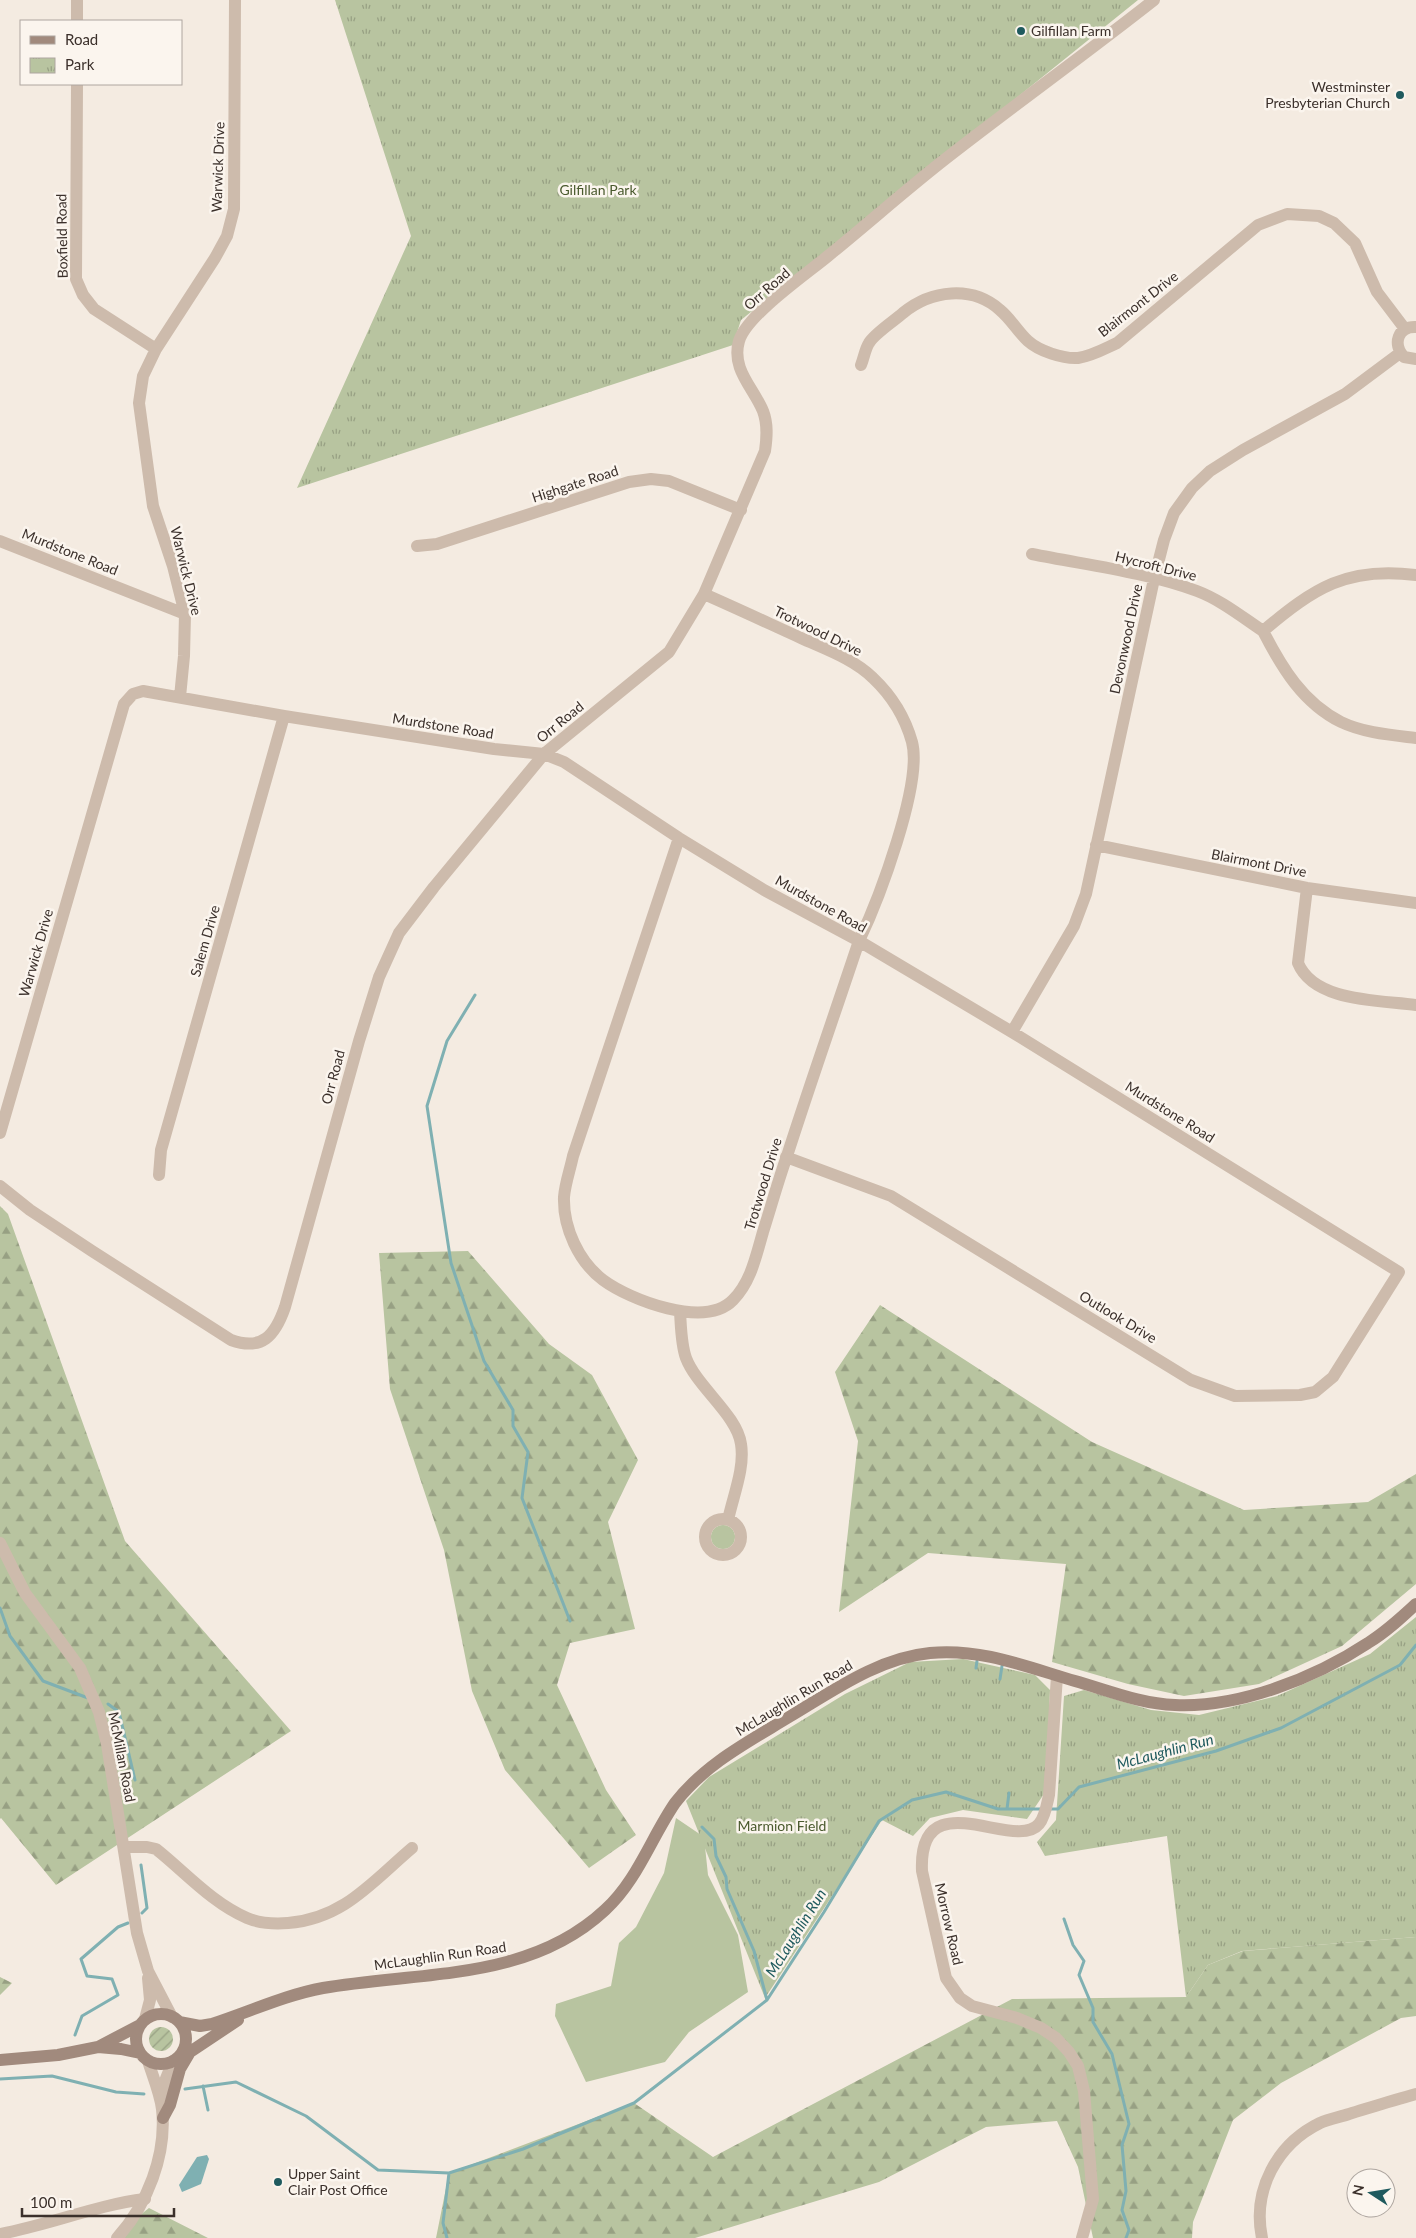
<svg xmlns="http://www.w3.org/2000/svg" width="1416" height="2238" font-family="Lato,sans-serif">
<style>
.grass{fill:#b8c4a0}
.forest{fill:url(#forest-firs)}
.park{fill:url(#park-tufts)}
.garden{fill:url(#garden-furrows)}
.water{fill:#7fb0b2}
.lines{fill:none;stroke-linecap:round;stroke-linejoin:round}
.stream{stroke:#7fb0b2;stroke-width:3}
.minor{stroke:#cdbbac;stroke-width:12}
.tertiary{stroke:#cdbbac;stroke-width:12}
.secondary{stroke:#a18a7d;stroke-width:12}
.poi-dot{fill:#1f5a5e;stroke:#fbf5ee;stroke-width:2}
.labels{text-anchor:middle;stroke-width:5;stroke-linejoin:round;paint-order:stroke}
.poi-label{font-size:14px;fill:#3b302b;stroke:#fbf5ee;text-anchor:start}
.street-label{font-size:14px;fill:#3b302b;stroke:#fbf5ee}
.park-label{font-size:14px;fill:#4a5a2e;stroke:#fbf5ee}
.water-label{font-size:15px;font-style:italic;fill:#1f5a5e;stroke:#fbf5ee}
</style>
<defs>
<pattern id="forest-firs" width="22" height="20" patternUnits="userSpaceOnUse" patternTransform="scale(1.25)"><rect width="22" height="20" fill="#b8c4a0"/><path d="M5 1l3.5 6h-7zM16 11l3.5 6h-7z" fill="#97a083"/></pattern>
<pattern id="park-tufts" width="24" height="20" patternUnits="userSpaceOnUse" patternTransform="scale(1.25)"><rect width="24" height="20" fill="#b8c4a0"/><path d="M3 7l-1-3M5 7V3M7 7l1-3M15 17l-1-3M17 17v-4M19 17l1-3" fill="none" stroke="#97a083"/></pattern>
<pattern id="garden-furrows" width="10" height="10" patternUnits="userSpaceOnUse" patternTransform="scale(1.25)"><rect width="10" height="10" fill="#b8c4a0"/><path d="M-1 1l2-2M0 10L10 0M9 11l2-2" fill="none" stroke="#97a083"/></pattern>
</defs>
<rect width="100%" height="100%" fill="#f4ebe1"/>
<path class="grass" d="M711 1537a12 12 0 1 1 24 0a12 12 0 1 1-24 0Z
M 676,1818 L 704,1837 L 708,1875 L 738,1935 L 748,1992 L 689,2032 L 665,2062 L 586,2082 L 555,2016 L 556,2004 L 611,1986 L 619,1943 L 636,1927 L 664,1873 Z"/>
<path class="forest" d="M 0,1206 L 8,1214 L 125,1541 L 291,1731 L 56,1885 L 1,1818 L 0,1819 Z
M 468,1251 L 549,1344 L 592,1375 L 638,1460 L 608,1522 L 635,1629 L 570,1643 L 557,1685 L 606,1790 L 636,1835 L 589,1868 L 505,1770 L 472,1691 L 444,1550 L 390,1389 L 379,1253 Z
M 880,1305 L 1092,1442 L 1244,1510 L 1368,1502 L 1416,1474 L 1416,1584 L 1342,1646 L 1259,1684 L 1184,1696 L 1128,1684 L 1052,1662 L 1066,1564 L 928,1553 L 839,1612 L 858,1441 L 835,1372 Z
M 1416,1937 L 1416,2016 L 1401,2018 L 1281,2083 L 1233,2120 L 1193,2222 L 1192,2238 L 1093,2238 L 1078,2167 L 1057,2121 L 986,2127 L 879,2182 L 695,2238 L 436,2238 L 449,2173 L 634,2103 L 713,2157 L 1012,1999 L 1186,1997 L 1208,1965 L 1243,1951 Z
M 0,1977 L 12,1983 L 0,1995 Z
M 149,2208 L 208,2238 L 111,2238 Z"/>
<path class="park" d="M 335,0 L 1138,0 L 741,320 L 733,345 L 297,488 L 411,236 Z
M 1416,1617 L 1416,1937 L 1242,1951 L 1208,1965 L 1186,1997 L 1167,1836 L 1045,1856 L 1037,1842 L 1056,1820 L 1064,1696 L 1084,1690 L 1151,1710 L 1199,1715 L 1277,1696 L 1370,1654 Z
M 963,1659 L 1035,1675 L 1050,1690 L 1046,1791 L 1027,1819 L 963,1810 L 930,1818 L 913,1836 L 882,1820 L 765,1998 L 686,1801 L 709,1777 L 845,1694 L 910,1662 Z"/>
<path class="garden" d="M149 2039a12 12 0 1 1 24 0a12 12 0 1 1-24 0Z"/>
<path class="water" d="M 207,2155 L 209,2159 L 201,2184 L 182,2192 L 179,2185 L 197,2157 Z"/>
<g class="lines">
<path class="stream" d="M 475,995 L 447,1041 L 427,1106 L 451,1263 L 484,1361 L 513,1410 L 513,1426 L 528,1452 L 522,1498 L 570,1621
M 0,1608 L 10,1636 L 43,1681 L 88,1698
M 976,1668 L 977,1661
M 1000,1679 L 1002,1666
M 108,1704 L 119,1712 L 135,1780
M 1007,1809 L 1009,1793
M 1050,1809 L 1058,1809 L 1079,1787 L 1216,1751 L 1281,1728 L 1400,1665 L 1416,1645
M 702,1827 L 714,1839 L 716,1856 L 726,1877 L 727,1889 L 754,1951 L 767,2000
M 141,1865 L 147,1908 L 142,1913
M 1064,1919 L 1073,1945 L 1084,1961 L 1079,1975 L 1093,2008 L 1093,2022 L 1112,2054 L 1129,2124 L 1122,2145 L 1126,2191 L 1122,2210 L 1129,2230 L 1126,2238
M 75,2035 L 82,2016 L 118,1995 L 112,1979 L 87,1976 L 81,1959 L 118,1927 L 128,1923
M 0,2079 L 52,2076 L 116,2092 L 144,2094
M 203,2086 L 208,2110
M 185,2089 L 236,2082 L 306,2116 L 378,2170 L 449,2173 L 523,2149 L 634,2103 L 767,2000 L 824,1912 L 879,1821 L 912,1800 L 946,1792 L 998,1809 L 1044,1809
M 447,2238 L 443,2223 L 449,2173"/>
<path class="minor" d="M 77,21 L 77,0
M 77,84 L 76,279 L 83,295 L 94,309 L 156,349
M 1416,327 C 1398,326 1392,344 1404,357 L 1416,359
M 861,365 C 864,358 865,349 869,343 C 874,334 894,321 903,313 C 931,290 972,285 1000,310 C 1011,319 1018,332 1028,341 C 1039,351 1063,359 1078,358 C 1092,356 1104,349 1117,343 L 1258,225 L 1287,214 L 1319,216 L 1334,223 L 1355,243 L 1377,292 L 1405,329
M 0,541 L 185,614
M 417,546 L 437,544 L 629,482 L 651,479 L 669,481 L 741,510
M 1032,554 C 1086,565 1146,572 1197,591 C 1221,600 1242,617 1263,631
M 1416,575 C 1347,566 1314,588 1263,631 C 1282,668 1303,703 1341,722 C 1364,733 1391,735 1416,738
M 180,697 L 184,656 L 185,614 L 173,566 L 153,506 L 139,403 L 143,376 L 156,349 L 215,258 L 227,236 L 234,209 L 235,0
M 679,838 L 573,1156 C 570,1170 565,1184 564,1197 C 563,1228 579,1262 603,1280 C 630,1300 705,1329 733,1300 C 751,1282 756,1256 763,1232 C 771,1207 778,1181 787,1156 C 810,1084 835,1013 859,941 C 878,901 923,784 912,742 C 905,717 891,695 873,678 C 854,659 825,649 801,638 C 768,623 736,608 704,594
M 1096,845 L 1307,888 L 1416,903
M 1307,888 L 1298,963 C 1314,1002 1379,1000 1416,1005
M 1012,1032 L 1074,926 L 1086,894 L 1154,579 L 1164,540 L 1174,513 L 1192,488 L 1210,471 L 1243,450 L 1345,394 L 1400,353
M 0,1133 L 124,704 L 133,694 L 143,691 L 284,716 L 494,749 L 544,754 L 564,762 L 679,838 L 764,890 L 859,941 L 1012,1032 L 1399,1272 L 1333,1377 L 1315,1392 L 1300,1395 L 1235,1396 L 1191,1380 L 891,1196 L 786,1157
M 159,1175 L 161,1150 L 284,716
M 0,1186 L 30,1210 L 92,1251 L 231,1340 C 262,1351 275,1336 285,1307 L 359,1041 L 379,977 L 399,933 L 434,887 L 544,754 L 669,652 L 704,594 L 765,451 C 767,437 768,424 763,411 C 753,387 731,369 739,341 C 747,315 805,275 828,256 C 870,222 910,186 953,153 C 1020,101 1088,52 1154,0
M 680,1312 C 681,1326 681,1344 686,1358 C 697,1387 737,1415 741,1444 C 745,1468 733,1496 728,1520
M705 1537a18 18 0 1 1 36 0a18 18 0 1 1-36 0Z
M 124,1847 L 147,1847 L 156,1849 C 185,1872 212,1903 247,1918 C 259,1923 275,1924 288,1923 C 343,1919 372,1882 412,1848
M 0,2234 C 49,2225 96,2205 145,2199
M 1262,2238 C 1252,2190 1277,2144 1320,2123 C 1329,2119 1340,2117 1349,2114 C 1372,2107 1394,2100 1416,2094"/>
<path class="tertiary" d="M 0,1543 L 25,1593 L 80,1668 L 99,1712 L 107,1744 L 137,1933 L 148,1971 L 172,2017
M 1057,1676 L 1049,1795 C 1047,1804 1045,1817 1039,1824 C 1015,1853 918,1779 922,1871 L 946,1978 L 960,1998 L 972,2006 L 1017,2018 L 1041,2028 L 1056,2038 L 1069,2052 L 1078,2066 L 1084,2091 L 1093,2199 L 1082,2238
M 145,2019 L 150,2000 L 148,1978
M 162,2102 L 165,2081 L 173,2061
M 117,2238 C 147,2205 167,2155 162,2109 C 160,2093 153,2077 148,2061"/>
<path class="secondary" d="M136 2039a25 25 0 1 1 50 0a25 25 0 1 1-50 0Z
M 179,2022 L 200,2026 L 212,2024 C 249,2012 285,1995 323,1988 C 419,1971 528,1982 605,1910 C 637,1881 651,1838 675,1803 C 705,1764 748,1742 789,1717 C 833,1691 878,1658 930,1653 C 981,1648 1027,1667 1075,1681 C 1107,1690 1141,1704 1175,1705 C 1239,1708 1315,1678 1368,1643 C 1386,1632 1401,1618 1416,1604
M 98,2047 L 140,2025
M 182,2053 L 190,2052 L 238,2020
M 0,2060 L 58,2055 L 98,2047 L 121,2049 L 140,2053
M 163,2118 L 170,2105 L 180,2069 L 190,2052"/>
</g>
<g class="poi-dot">
<circle cx="1021" cy="31" r="5"/>
<circle cx="1400" cy="95" r="5"/>
<circle cx="278" cy="2182" r="5"/>
</g>
<g class="labels">
<g class="poi-label">
<text x="1031" y="36">Gilfillan Farm</text>
<text x="1390" y="92" text-anchor="end">Westminster<tspan x="1390" dy="16">Presbyterian Church</tspan></text>
<text x="288" y="2179">Upper Saint<tspan x="288" dy="16">Clair Post Office</tspan></text>
</g>
<g class="street-label">
<text transform="translate(218 167) rotate(-88)" y="5">Warwick Drive</text>
<text transform="translate(62 236) rotate(-91)" y="5">Boxfield Road</text>
<text transform="translate(767 289) rotate(-41)" y="5">Orr Road</text>
<text transform="translate(1138 304) rotate(-38)" y="5">Blairmont Drive</text>
<text transform="translate(575 484) rotate(-18)" y="5">Highgate Road</text>
<text transform="translate(70 552) rotate(22)" y="5">Murdstone Road</text>
<text transform="translate(1156 566) rotate(14)" y="5">Hycroft Drive</text>
<text transform="translate(186 571) rotate(76)" y="5">Warwick Drive</text>
<text transform="translate(818 631) rotate(26)" y="5">Trotwood Drive</text>
<text transform="translate(1126 639) rotate(-78)" y="5">Devonwood Drive</text>
<text transform="translate(560 722) rotate(-39)" y="5">Orr Road</text>
<text transform="translate(443 726) rotate(9)" y="5">Murdstone Road</text>
<text transform="translate(1259 863) rotate(11)" y="5">Blairmont Drive</text>
<text transform="translate(821 904) rotate(29)" y="5">Murdstone Road</text>
<text transform="translate(205 941) rotate(-74)" y="5">Salem Drive</text>
<text transform="translate(36 953) rotate(-74)" y="5">Warwick Drive</text>
<text transform="translate(333 1077) rotate(-75)" y="5">Orr Road</text>
<text transform="translate(1170 1112) rotate(32)" y="5">Murdstone Road</text>
<text transform="translate(763 1184) rotate(-73)" y="5">Trotwood Drive</text>
<text transform="translate(1118 1317) rotate(31)" y="5">Outlook Drive</text>
<text transform="translate(794 1698) rotate(-31)" y="5">McLaughlin Run Road</text>
<text transform="translate(122 1757) rotate(79)" y="5">McMillan Road</text>
<text transform="translate(949 1924) rotate(77)" y="5">Morrow Road</text>
<text transform="translate(440 1956) rotate(-8)" y="5">McLaughlin Run Road</text>
</g>
<g class="park-label">
<text x="598" y="195">Gilfillan Park</text>
<text x="782" y="1831">Marmion Field</text>
</g>
<g class="water-label">
<text transform="translate(1165 1752) rotate(-15)" y="5">McLaughlin Run</text>
<text transform="translate(796 1933) rotate(-58)" y="5">McLaughlin Run</text>
</g>
</g>
<rect x="20" y="20" width="162" height="65" fill="#fbf5ee" stroke="#aea6a0"/>
<rect x="30" y="36" width="25" height="8" fill="#a18a7d" stroke="#aea6a0"/>
<text x="65" y="45" font-size="15" fill="#3b302b">Road</text>
<rect x="30" y="58" width="25" height="15" fill="url(#park-tufts)" stroke="#aea6a0"/>
<text x="65" y="70" font-size="15" fill="#3b302b">Park</text>
<g transform="translate(1371 2193) rotate(282)"><circle r="24" fill="#fbf5ee" stroke="#aea6a0"/>
<path d="M0-4L9 19L0 12L-9 19Z" fill="#1f5a5e"/>
<text y="-8" font-size="14" font-weight="bold" text-anchor="middle" fill="#3b302b">N</text>
</g>
<path d="M22 2208v8h152v-8" fill="none" stroke="#3b302b" stroke-width="2.5"/>
<text x="30" y="2208" font-size="15" fill="#3b302b" stroke="#fbf5ee" stroke-width="4" paint-order="stroke">100 m</text>
</svg>
